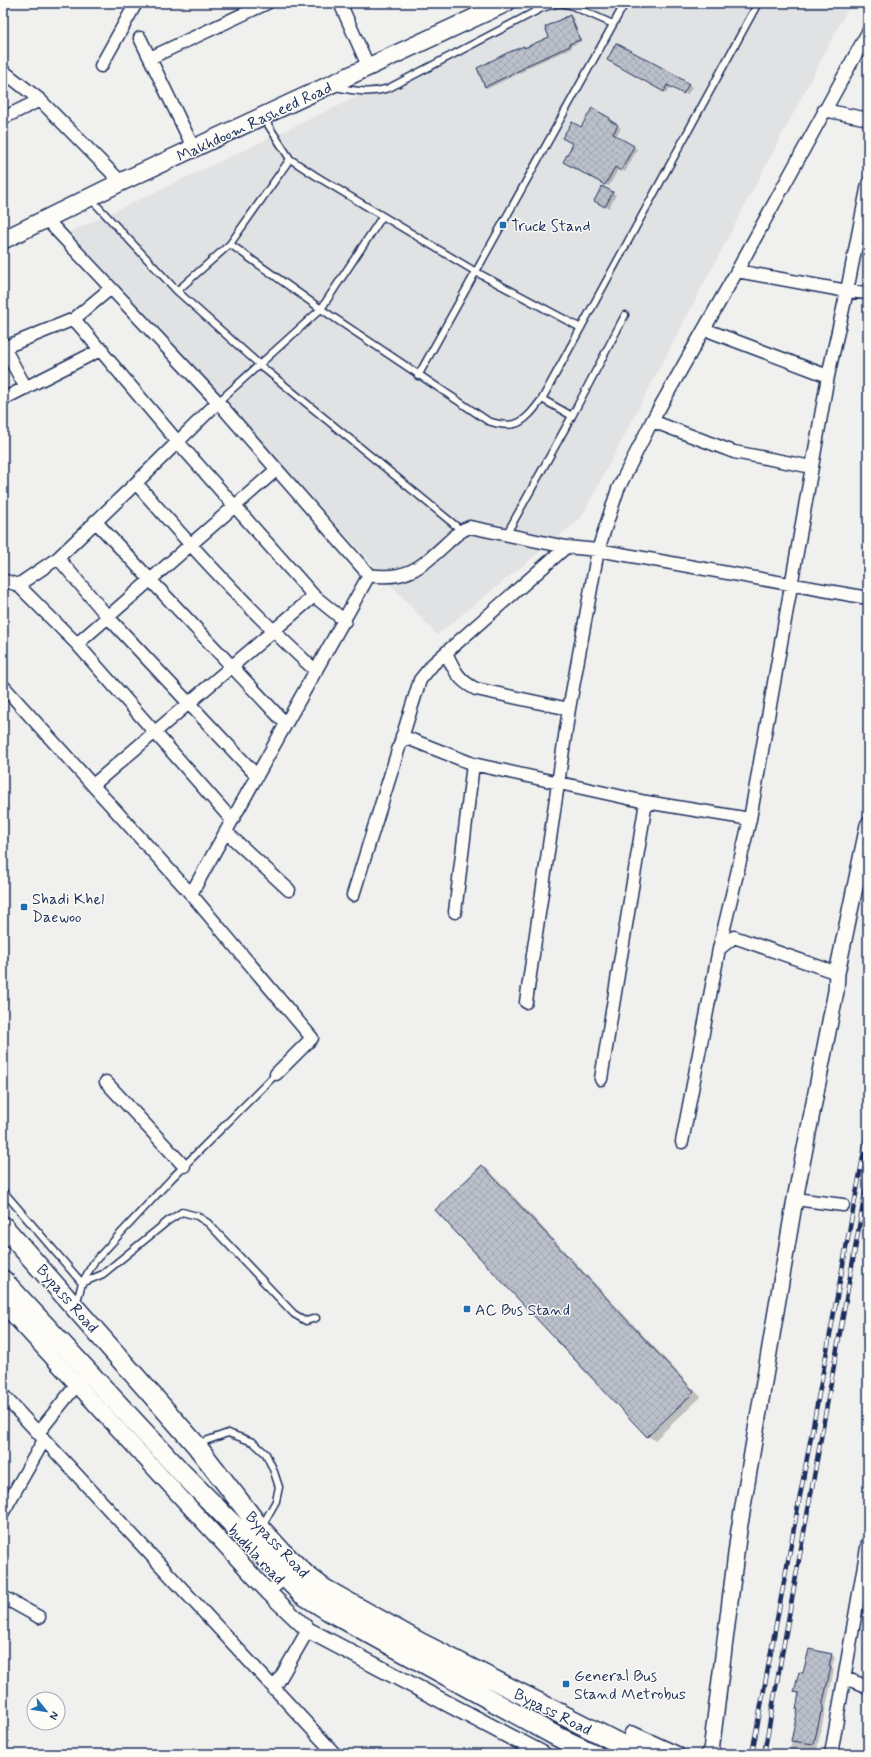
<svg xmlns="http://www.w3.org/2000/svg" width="871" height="1757" font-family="Mynerve,sans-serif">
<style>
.built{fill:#e0e2e3}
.shadow{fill:#0003}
.building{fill:url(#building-cross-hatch);stroke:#1b2f5e}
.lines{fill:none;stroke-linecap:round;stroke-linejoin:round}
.service-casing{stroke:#1b2f5e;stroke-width:9}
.minor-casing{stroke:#1b2f5e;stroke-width:15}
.tertiary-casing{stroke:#1b2f5e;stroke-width:18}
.secondary-casing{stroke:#1b2f5e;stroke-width:20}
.primary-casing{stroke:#1b2f5e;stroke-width:22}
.service{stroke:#fdfcf7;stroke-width:6}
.minor{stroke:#fdfcf7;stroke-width:12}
.tertiary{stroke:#fdfcf7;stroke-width:15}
.secondary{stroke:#fdfcf7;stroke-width:17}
.primary{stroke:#fdfcf7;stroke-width:19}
.rail-casing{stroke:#1b2f5e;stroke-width:4.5}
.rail{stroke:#fdfcf7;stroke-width:3;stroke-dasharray:9;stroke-linecap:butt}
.poi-dot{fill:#1f6fb2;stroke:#fdfcf7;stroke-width:1.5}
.labels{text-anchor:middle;stroke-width:3;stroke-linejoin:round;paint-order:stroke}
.street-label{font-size:16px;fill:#1b2f5e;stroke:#fdfcf7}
.poi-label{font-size:16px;fill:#1b2f5e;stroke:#fdfcf7;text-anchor:start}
</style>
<defs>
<pattern id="building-cross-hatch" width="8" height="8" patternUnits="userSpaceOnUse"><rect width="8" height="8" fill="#bbc0ca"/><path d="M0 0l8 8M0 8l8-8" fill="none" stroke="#a0a5b0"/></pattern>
</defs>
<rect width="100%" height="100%" fill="#f0f0ee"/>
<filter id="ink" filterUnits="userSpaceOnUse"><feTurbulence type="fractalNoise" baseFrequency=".025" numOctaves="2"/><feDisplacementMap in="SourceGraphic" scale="8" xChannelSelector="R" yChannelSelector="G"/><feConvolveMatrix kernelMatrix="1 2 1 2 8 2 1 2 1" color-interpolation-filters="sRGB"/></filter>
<g filter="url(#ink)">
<path class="built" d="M 557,3 L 851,3 L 581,518 L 437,635 L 70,232 Z"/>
<path class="shadow" d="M 570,16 L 573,18 L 582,41 L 571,46 L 572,48 L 526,68 L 526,70 L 489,88 L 486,87 L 524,47 L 525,48 L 551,38 Z
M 608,60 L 677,77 L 692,87 L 687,95 L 671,86 L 667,93 Z
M 592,109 L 613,121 L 612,123 L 621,128 L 616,137 L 637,149 L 625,172 L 619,168 L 609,186 L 564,161 Z
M 603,187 L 616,195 L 609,208 L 595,201 Z
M 482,1167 L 490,1171 L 701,1397 L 655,1440 L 647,1436 Z
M 831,1655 L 835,1657 L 832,1668 L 834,1670 L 816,1754 L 789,1754 L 799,1709 L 800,1694 L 795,1692 L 804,1674 Z"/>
<path class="building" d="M 570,15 L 580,40 L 569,44 L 570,46 L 523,67 L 524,68 L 485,87 L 477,68 L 507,53 L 524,46 L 524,48 L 549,37 L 545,27 Z
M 616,43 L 674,74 L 689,84 L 683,94 L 667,85 L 664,92 L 607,60 Z
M 592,108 L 610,118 L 609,120 L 618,125 L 613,134 L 634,146 L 621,171 L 615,167 L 605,185 L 563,162 L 573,144 L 562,138 L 572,122 L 581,127 Z
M 602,186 L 613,192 L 605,207 L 594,201 Z
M 482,1165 L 694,1392 L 647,1437 L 435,1210 Z
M 809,1649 L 832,1654 L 829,1666 L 831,1667 L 823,1702 L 823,1712 L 821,1712 L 814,1744 L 791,1741 L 798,1709 L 796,1709 L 799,1693 L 794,1692 L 799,1672 L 803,1673 Z"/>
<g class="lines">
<defs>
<path id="service" d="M 560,3 L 570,5 L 613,24
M 336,87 C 355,91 370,94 389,88 L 542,8 L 559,3
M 263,117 L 290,159 L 316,176 L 476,272 L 581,328
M 290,159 L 230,244 L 321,309 L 488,421 C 518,431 525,421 542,399 L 758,3
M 90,198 L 177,291
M 230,244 L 177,291 L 261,366 L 461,530
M 418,376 L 625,3
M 542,399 L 572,416
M 218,402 L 321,309 L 382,217
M 506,535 L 572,416 L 625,315
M 3,1191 L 82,1283 L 103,1274 L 168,1221 L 182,1212 L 197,1216 L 208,1223 L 294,1314 L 306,1321 L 316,1318
M 76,1305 L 82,1283 L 94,1262 L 173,1177 L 276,1074
M 197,1444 L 228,1433 L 253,1442 L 266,1454 L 273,1469 L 279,1487 L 276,1501 L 262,1526"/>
<path id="minor" d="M 340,3 L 369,68
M 140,38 L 194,149
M 150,58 L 267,3
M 101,66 L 136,3
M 3,71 L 40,100 L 121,182
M 824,110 L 868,119
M 3,118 L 40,100
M 46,219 L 218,402 L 369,575 C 407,581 421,567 447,543 C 455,536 460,530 470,527 L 566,547
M 737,271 L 847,291 L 868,293
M 74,319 L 177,441 L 314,596 L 345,621
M 704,329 L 828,376
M 3,346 L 26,388
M 3,348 L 74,319 L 111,288
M 3,399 L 102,349
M 652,421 L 734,452 L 812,467
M 136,483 C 193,549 252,613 316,671
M 95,521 L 286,724
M 58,558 L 108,617 L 257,776
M 3,580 L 18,585 L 77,644 L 232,820
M 18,585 L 58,558 L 136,483 L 218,402
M 77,644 L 276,470
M 446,653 C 454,670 459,681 476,689 L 569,709
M 3,686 L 191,894 L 312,1038 L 276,1074
M 402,736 L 473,764 L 646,802 L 750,819
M 93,785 L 314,596
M 226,832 L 289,890
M 191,894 L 369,575
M 353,895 L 420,680 L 433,664 L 566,547 L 598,550 L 868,598
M 455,912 L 473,764
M 719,949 L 734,937 L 837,973
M 526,1002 L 569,709 L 598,550 L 618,489 L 652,421 L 737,271 L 868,32
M 601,1079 L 646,802
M 106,1082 L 184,1166
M 682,1142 L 719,949 L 750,819 L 828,376 L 847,291 L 868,184
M 795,1199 L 843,1205
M 3,1395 L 335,1754
M 38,1433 L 82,1378
M 3,1512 L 44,1440
M 268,1592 L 286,1577
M 3,1597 L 39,1617
M 845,1678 L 868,1687
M 274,1689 L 308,1630
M 831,1754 L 868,1542"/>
<path id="tertiary" d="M 3,1304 L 268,1592 L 308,1630 L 543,1754
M 632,1734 L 676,1754
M 708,1754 L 711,1751 L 739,1530 L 795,1199 L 836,991 L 837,973 L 868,825"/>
<path id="secondary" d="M 3,240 L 121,182 L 506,3"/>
<path id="primary" d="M 3,1226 L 196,1445 L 261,1529 L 281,1551 L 306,1575 L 323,1588 L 421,1643 L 640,1754
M 3,1280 L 183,1474 L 302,1594 L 329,1611 L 556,1736 L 594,1754"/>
</defs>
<use href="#service" class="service-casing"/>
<use href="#minor" class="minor-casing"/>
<use href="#tertiary" class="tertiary-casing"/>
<use href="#secondary" class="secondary-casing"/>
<use href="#primary" class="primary-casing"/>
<use href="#service" class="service"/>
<use href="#minor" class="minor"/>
<use href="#tertiary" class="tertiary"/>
<use href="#secondary" class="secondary"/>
<use href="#primary" class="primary"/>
<defs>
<path id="rail" d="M 752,1754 L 868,1130
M 764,1754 L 868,1177"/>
</defs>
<use href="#rail" class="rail-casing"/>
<use href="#rail" class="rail"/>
</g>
</g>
<g class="poi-dot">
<rect x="499" y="221" width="8" height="8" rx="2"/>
<rect x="20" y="903" width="8" height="8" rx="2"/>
<rect x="463" y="1305" width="8" height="8" rx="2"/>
<rect x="562" y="1680" width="8" height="8" rx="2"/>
</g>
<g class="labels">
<g class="street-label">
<text transform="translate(254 121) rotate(-25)" y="6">Makhdoom Rasheed Road</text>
<text transform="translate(68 1298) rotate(49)" y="6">Bypass Road</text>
<text transform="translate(278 1544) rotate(47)" y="6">Bypass Road</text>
<text transform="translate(257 1554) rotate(47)" y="6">budhla road</text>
<text transform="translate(553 1711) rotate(27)" y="6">Bypass Road</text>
</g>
<g class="poi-label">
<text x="511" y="231">Truck Stand</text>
<text x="32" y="904">Shadi Khel<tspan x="32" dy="18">Daewoo</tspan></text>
<text x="475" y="1315">AC Bus Stand</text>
<text x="574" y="1681">General Bus<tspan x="574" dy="18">Stand Metrobus</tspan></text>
</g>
</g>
<rect width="871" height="1757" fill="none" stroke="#fdfcf7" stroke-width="16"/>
<rect x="8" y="8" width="855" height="1741" fill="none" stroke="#1b2f5e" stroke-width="1.5" filter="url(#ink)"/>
<g transform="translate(46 1711) rotate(120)"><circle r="19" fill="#fdfcf7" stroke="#a3aaba"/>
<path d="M0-3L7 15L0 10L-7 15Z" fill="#1f6fb2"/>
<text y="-6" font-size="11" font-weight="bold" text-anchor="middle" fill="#1b2f5e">N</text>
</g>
</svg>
